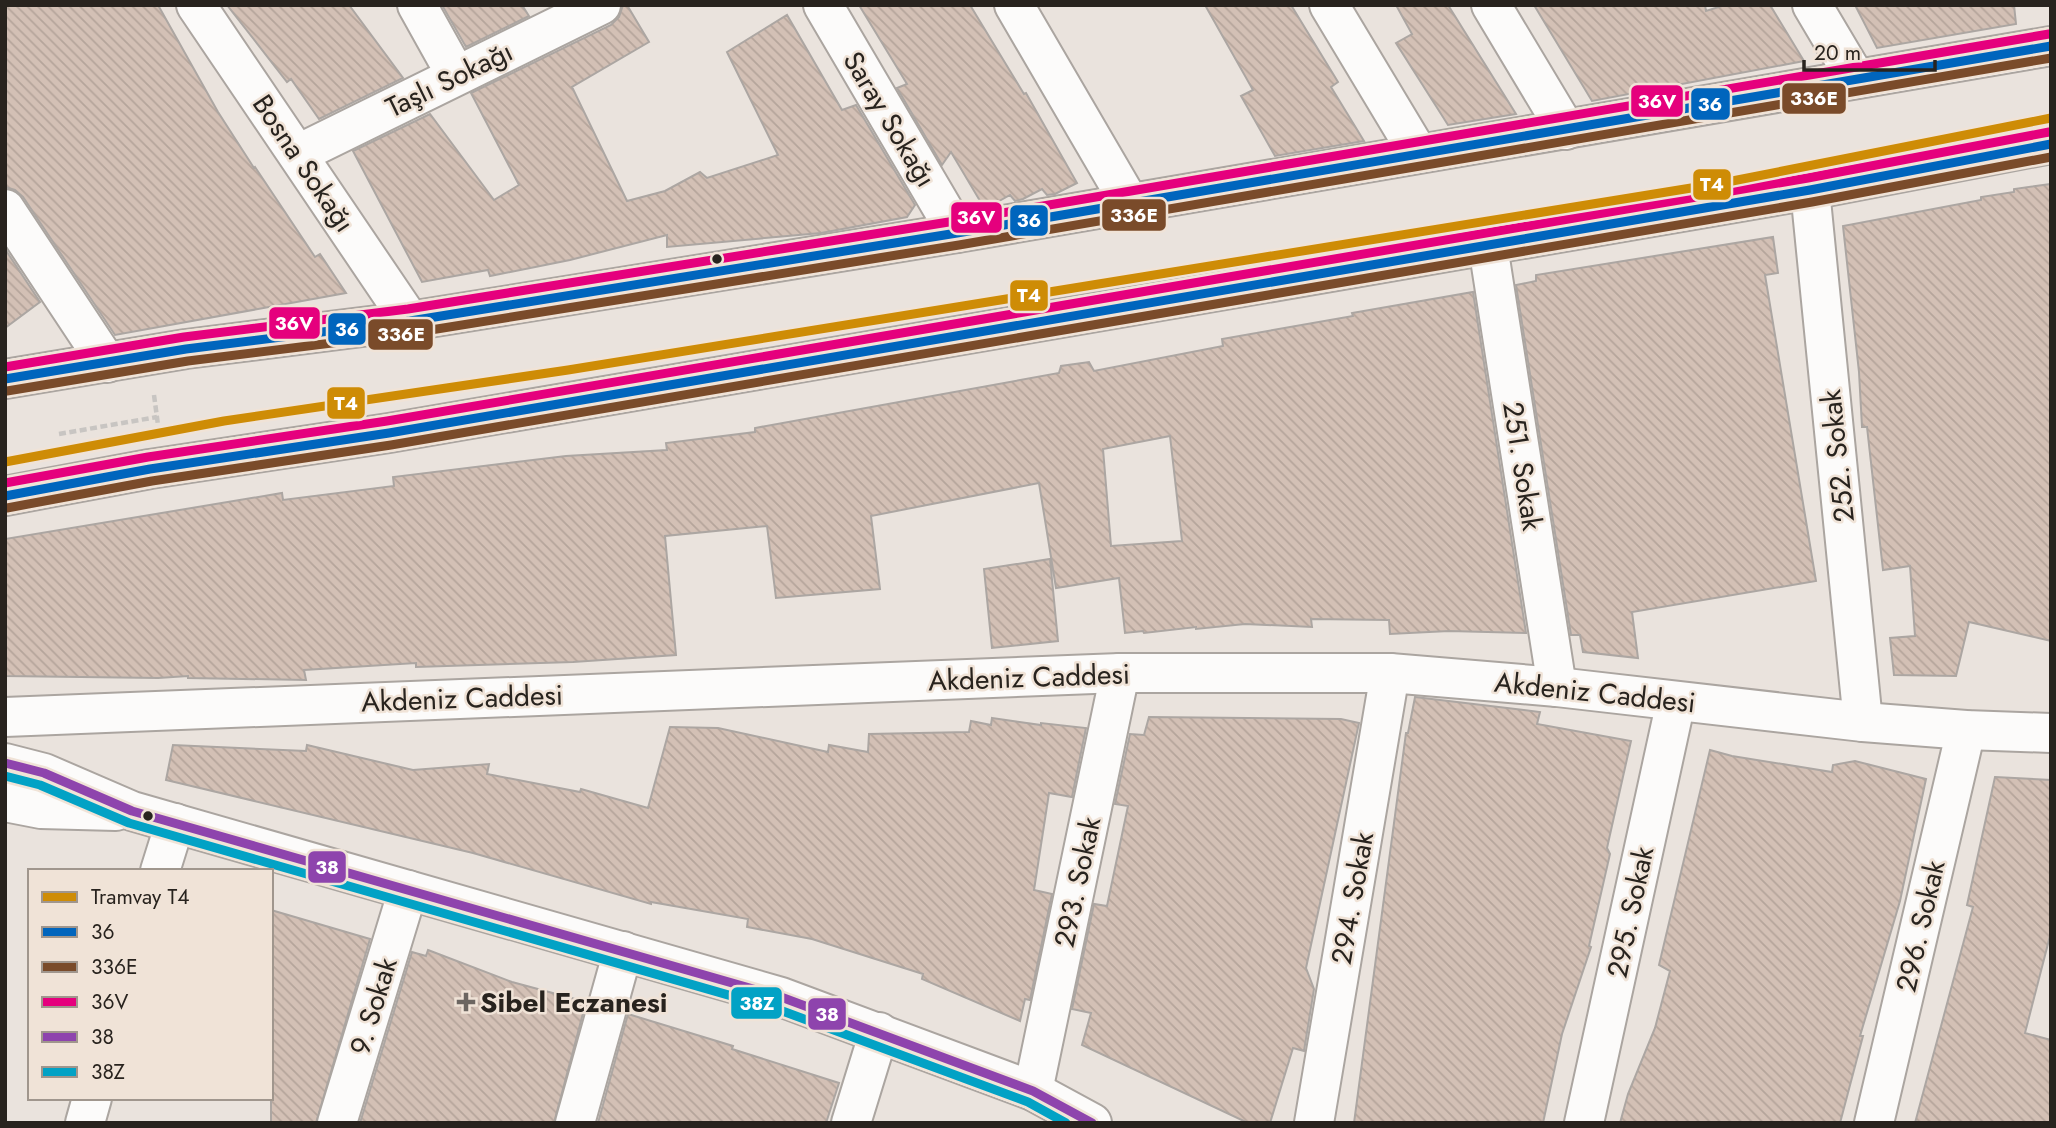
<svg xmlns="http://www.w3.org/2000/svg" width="2056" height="1128" font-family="Jost,sans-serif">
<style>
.building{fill:url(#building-back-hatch);stroke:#aca6a2;stroke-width:2;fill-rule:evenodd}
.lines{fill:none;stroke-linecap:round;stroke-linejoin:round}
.minor-casing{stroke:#aba5a0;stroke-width:42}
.tertiary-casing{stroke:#aba5a0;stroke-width:42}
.secondary-casing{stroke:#aba5a0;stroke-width:42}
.primary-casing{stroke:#aba5a0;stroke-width:42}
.path{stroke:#c8c5c2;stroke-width:4.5;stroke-dasharray:7 3.5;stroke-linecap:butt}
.minor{stroke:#fcfbfa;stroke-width:38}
.tertiary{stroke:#fcfbfa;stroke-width:38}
.secondary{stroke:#fcfbfa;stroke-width:38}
.primary{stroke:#fcfbfa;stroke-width:38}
.bus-1-casing{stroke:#f0e3d7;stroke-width:14}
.bus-2-casing{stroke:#f0e3d7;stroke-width:14}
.bus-3-casing{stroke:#f0e3d7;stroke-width:14}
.bus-4-casing{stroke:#f0e3d7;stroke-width:14}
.bus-5-casing{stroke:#f0e3d7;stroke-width:14}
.bus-1{stroke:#0065bd;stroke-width:9}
.bus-2{stroke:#7a4b2a;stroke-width:9}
.bus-3{stroke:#e5007d;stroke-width:9}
.bus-4{stroke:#8e44ad;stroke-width:9}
.bus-5{stroke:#02a2c5;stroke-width:9}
.tram-1-casing{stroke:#f0e3d7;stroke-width:14}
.tram-1{stroke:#ce8c06;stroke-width:9}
.bus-dot{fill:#28231e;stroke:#f0e3d7;stroke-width:2.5}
.poi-dot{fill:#6c6661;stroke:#f0e3d7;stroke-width:2.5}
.labels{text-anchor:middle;stroke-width:5;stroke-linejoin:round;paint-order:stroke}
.street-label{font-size:28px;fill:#28231e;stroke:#f0e3d7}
.poi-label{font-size:28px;font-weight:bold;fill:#28231e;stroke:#f0e3d7;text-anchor:start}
.line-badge{stroke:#f0e3d7;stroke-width:2.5}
.badge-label{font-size:19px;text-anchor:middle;font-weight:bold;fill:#fff}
</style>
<defs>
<pattern id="building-back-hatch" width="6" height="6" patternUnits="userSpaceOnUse" patternTransform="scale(1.75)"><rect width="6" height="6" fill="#d3c0b5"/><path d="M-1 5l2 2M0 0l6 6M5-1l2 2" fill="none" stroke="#b5a59b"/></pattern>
</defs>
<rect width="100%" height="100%" fill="#eae3dd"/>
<path class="building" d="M 5,5 L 158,5 L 218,112 L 254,168 L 255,167 L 315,257 L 320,254 L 346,293 L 115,335 L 23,197 L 15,190 L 5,187 Z
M 227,5 L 349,5 L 403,78 L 319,119 L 291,79 L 287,82 Z
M 442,5 L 522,5 L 529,16 L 466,47 Z
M 623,5 L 627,5 L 649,42 L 572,87 L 627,201 L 665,191 L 700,172 L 707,178 L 778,155 L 727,52 L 787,15 L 842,110 L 856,105 L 915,205 L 907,217 L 821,233 L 667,247 L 667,235 L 570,260 L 490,276 L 488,270 L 422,282 L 353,151 L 430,114 L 494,200 L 519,185 L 471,93 L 611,25 L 619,17 Z
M 859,5 L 970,5 L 1024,94 L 1026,93 L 1077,183 L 1055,194 L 1047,195 L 1042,189 L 1023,199 L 1015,201 L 1010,195 L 992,205 L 983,206 L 951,152 L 942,165 L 897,88 L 907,84 Z
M 1205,5 L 1291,5 L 1338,82 L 1331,87 L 1364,141 L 1275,156 L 1241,96 L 1253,90 Z
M 1396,5 L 1448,5 L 1516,114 L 1448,125 L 1396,43 L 1412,34 Z
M 1534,5 L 1705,5 L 1706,11 L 1725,5 L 1770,5 L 1804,61 L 1592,101 Z
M 1855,5 L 2014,5 L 2016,24 L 1877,48 Z
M 2051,184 L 2051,641 L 1969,622 L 1956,676 L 1894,675 L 1890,638 L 1915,636 L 1910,566 L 1883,570 L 1867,427 L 1862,427 L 1859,372 L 1843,226 L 1981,200 L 1981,197 L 2014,192 L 2014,189 Z
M 1773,237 L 1778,273 L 1765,275 L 1816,581 L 1632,612 L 1638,658 L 1583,652 L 1580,635 L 1571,635 L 1516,285 L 1536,281 L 1536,275 Z
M 5,249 L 40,302 L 5,328 Z
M 1473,292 L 1526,633 L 1449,631 L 1390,634 L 1389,620 L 1311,619 L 1312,627 L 1245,624 L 1196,629 L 1196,627 L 1144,633 L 1143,631 L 1125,633 L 1119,578 L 1056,588 L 1039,483 L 871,516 L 880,589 L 776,598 L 767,526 L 665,536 L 676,655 L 573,662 L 416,667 L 416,663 L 304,670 L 306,680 L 188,678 L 188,676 L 158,678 L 5,676 L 5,539 L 282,493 L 283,500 L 394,486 L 393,477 L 566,456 L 667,450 L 666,443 L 755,432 L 755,428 L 1059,373 L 1061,366 L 1089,362 L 1094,371 L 1223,346 L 1222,339 L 1353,316 L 1352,313 ZM 1170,436 L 1182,541 L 1111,546 L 1103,449 Z
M 1050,559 L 1058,641 L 992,648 L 984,569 Z
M 1415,697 L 1540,712 L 1537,724 L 1631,741 L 1607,848 L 1610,854 L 1589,946 L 1591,947 L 1562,1034 L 1543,1123 L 1354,1123 L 1406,733 L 1408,733 Z
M 1149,717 L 1341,719 L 1359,723 L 1306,968 L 1314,989 L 1304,1051 L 1293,1048 L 1270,1123 L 1248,1123 L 1082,1045 L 1091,1013 L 1072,1009 L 1094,904 L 1107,906 L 1128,806 L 1115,804 L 1130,734 L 1144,735 Z
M 992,718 L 1041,725 L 1041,723 L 1086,728 L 1072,797 L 1049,793 L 1034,890 L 1052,894 L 1030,1000 L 1025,999 L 1020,1021 L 922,979 L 923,974 L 812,939 L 747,927 L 748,919 L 651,902 L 651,904 L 473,853 L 166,780 L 173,745 L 306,751 L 307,745 L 413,770 L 489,764 L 487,774 L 580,792 L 581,789 L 648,808 L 670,727 L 718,728 L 828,752 L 829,745 L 868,752 L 869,734 L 969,732 L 971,721 L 991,725 Z
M 1710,750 L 1732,756 L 1832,772 L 1833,765 L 1855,761 L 1926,779 L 1900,901 L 1860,1036 L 1863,1036 L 1840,1123 L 1620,1123 L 1628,1094 L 1655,1028 L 1670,971 L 1659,965 Z
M 1995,777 L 2051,780 L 2051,932 L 2025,1033 L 2051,1040 L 2051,1123 L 1915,1123 L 1973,907 L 1967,905 Z
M 271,910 L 370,939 L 316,1123 L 271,1123 Z
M 428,950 L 512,982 L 586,1002 L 554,1123 L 360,1123 L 412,952 L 426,956 Z
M 628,1014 L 733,1046 L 732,1049 L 839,1083 L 826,1123 L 598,1123 Z"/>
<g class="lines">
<defs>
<path id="minor" d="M 417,5 L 456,75
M 823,5 L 957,233
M 1014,5 L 1129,202
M 1329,5 L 1418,153
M 1491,5 L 1566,130
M 1812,5 L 1856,79
M 298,154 L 601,5
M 1810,190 L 1863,722
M 5,209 L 107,363
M 1488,246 L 1557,687
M 160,871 L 175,823
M 1033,1091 L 1120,673
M 85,1123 L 92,1098
M 337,1123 L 408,890
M 575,1123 L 623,951
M 851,1123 L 879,1032
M 1314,1123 L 1390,673
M 1584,1123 L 1676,701
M 1874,1123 L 1966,730"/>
<path id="tertiary" d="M 196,5 L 410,321
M 5,717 L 1120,673 L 1390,673 L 1557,687 L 1863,722 L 1966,730 L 2051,733"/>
<path id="secondary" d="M 5,763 L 44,773 L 132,811 L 781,997 L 1033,1091 L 1092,1123
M 5,802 L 41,809 L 116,811"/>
<path id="primary" d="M 5,379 L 186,349 L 410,321 L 957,233 L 2051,46
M 5,496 L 150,469 L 389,433 L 1810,190 L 2051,144"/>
</defs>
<use href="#minor" class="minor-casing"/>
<use href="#tertiary" class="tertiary-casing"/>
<use href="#secondary" class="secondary-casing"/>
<use href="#primary" class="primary-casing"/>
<path class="path" d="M 154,395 L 158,425
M 59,434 L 157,417"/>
<use href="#minor" class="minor"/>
<use href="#tertiary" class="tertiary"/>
<use href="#secondary" class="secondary"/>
<use href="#primary" class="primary"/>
<defs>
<path id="bus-1" d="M 5,379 L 186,349 L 410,321 L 957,233 L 2051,46
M 5,496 L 150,469 L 389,433 L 1810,190 L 2051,144"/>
<path id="bus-2" d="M 7,391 L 188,361 L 412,333 L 959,245 L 2051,58
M 7,508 L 152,481 L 391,445 L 1812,202 L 2051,157"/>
<path id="bus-3" d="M 5,367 L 184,337 L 408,309 L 955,221 L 2049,34
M 5,483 L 148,457 L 387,421 L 1808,178 L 2049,132"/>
<path id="bus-4" d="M 5,763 L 44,773 L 132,811 L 781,997 L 1033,1091 L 1092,1123"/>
<path id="bus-5" d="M 5,776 L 40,785 L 129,823 L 777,1009 L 1028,1102 L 1066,1123"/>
</defs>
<use href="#bus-1" class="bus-1-casing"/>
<use href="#bus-2" class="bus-2-casing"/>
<use href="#bus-3" class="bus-3-casing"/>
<use href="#bus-4" class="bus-4-casing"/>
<use href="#bus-5" class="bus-5-casing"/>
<use href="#bus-1" class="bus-1"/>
<use href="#bus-2" class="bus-2"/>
<use href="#bus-3" class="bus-3"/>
<use href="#bus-4" class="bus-4"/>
<use href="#bus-5" class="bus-5"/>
<defs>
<path id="tram-1" d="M 5,462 L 224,421 L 568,370 L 1722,183 L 2051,118"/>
</defs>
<use href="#tram-1" class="tram-1-casing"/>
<use href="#tram-1" class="tram-1"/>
</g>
<g class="bus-dot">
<circle cx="717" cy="259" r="6"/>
<circle cx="148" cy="816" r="6"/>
</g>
<path class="poi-dot" d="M462.5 991.5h7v7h7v7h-7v7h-7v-7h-7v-7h7z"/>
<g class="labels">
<g class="street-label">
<text transform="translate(449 79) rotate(-26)" y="10">Taşlı Sokağı</text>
<text transform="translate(890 119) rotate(59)" y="10">Saray Sokağı</text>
<text transform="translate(304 163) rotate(56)" y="10">Bosna Sokağı</text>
<text transform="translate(1837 456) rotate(-96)" y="10">252. Sokak</text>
<text transform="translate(1523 466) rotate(81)" y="10">251. Sokak</text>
<text transform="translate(1029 677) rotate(-2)" y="10">Akdeniz Caddesi</text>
<text transform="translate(1595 692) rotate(6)" y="10">Akdeniz Caddesi</text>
<text transform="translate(462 698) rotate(-2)" y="10">Akdeniz Caddesi</text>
<text transform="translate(1077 882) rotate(-78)" y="10">293. Sokak</text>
<text transform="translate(1352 898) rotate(-80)" y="10">294. Sokak</text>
<text transform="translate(1630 912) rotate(-78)" y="10">295. Sokak</text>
<text transform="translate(1920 926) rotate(-77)" y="10">296. Sokak</text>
<text transform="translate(373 1006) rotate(-73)" y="10">9. Sokak</text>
</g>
<g class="poi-label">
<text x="480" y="1012">Sibel Eczanesi</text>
</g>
</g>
<g class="line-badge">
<rect x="1781" y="82" width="66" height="33" rx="7" fill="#7a4b2a"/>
<rect x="1630" y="84" width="54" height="34" rx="7" fill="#e5007d"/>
<rect x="1690" y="87" width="41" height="34" rx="7" fill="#0065bd"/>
<rect x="1692" y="168" width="40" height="33" rx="7" fill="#ce8c06"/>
<rect x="1101" y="198" width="66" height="34" rx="7" fill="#7a4b2a"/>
<rect x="950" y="201" width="53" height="33" rx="7" fill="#e5007d"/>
<rect x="1009" y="204" width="40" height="33" rx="7" fill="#0065bd"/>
<rect x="1009" y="279" width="40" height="33" rx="7" fill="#ce8c06"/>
<rect x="268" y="306" width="53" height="34" rx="7" fill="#e5007d"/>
<rect x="327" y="312" width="40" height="34" rx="7" fill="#0065bd"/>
<rect x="367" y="318" width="67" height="33" rx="7" fill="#7a4b2a"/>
<rect x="326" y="386" width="40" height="34" rx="7" fill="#ce8c06"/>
<rect x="307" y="850" width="40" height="34" rx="7" fill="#8e44ad"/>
<rect x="730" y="986" width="53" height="34" rx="7" fill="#02a2c5"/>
<rect x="807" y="997" width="40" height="34" rx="7" fill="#8e44ad"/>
</g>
<g class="badge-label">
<text x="1814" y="105">336E</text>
<text x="1657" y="108">36V</text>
<text x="1710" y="111">36</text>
<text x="1712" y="191">T4</text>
<text x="1134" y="222">336E</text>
<text x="976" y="224">36V</text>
<text x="1029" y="227">36</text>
<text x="1029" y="302">T4</text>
<text x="294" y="330">36V</text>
<text x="347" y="336">36</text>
<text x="401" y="341">336E</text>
<text x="346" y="410">T4</text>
<text x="327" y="874">38</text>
<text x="757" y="1010">38Z</text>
<text x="827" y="1021">38</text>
</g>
<rect width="2056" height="1128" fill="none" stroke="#28231e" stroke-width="14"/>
<rect x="28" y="869" width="245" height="231" fill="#f0e3d7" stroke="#a0968d" stroke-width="2"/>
<rect x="42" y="892" width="35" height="10" fill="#ce8c06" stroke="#a0968d" stroke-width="2"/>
<text x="91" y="904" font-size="21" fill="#28231e">Tramvay T4</text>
<rect x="42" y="927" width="35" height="10" fill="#0065bd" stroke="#a0968d" stroke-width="2"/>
<text x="91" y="939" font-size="21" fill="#28231e">36</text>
<rect x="42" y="962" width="35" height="10" fill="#7a4b2a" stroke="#a0968d" stroke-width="2"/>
<text x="91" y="974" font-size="21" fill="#28231e">336E</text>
<rect x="42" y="997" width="35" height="10" fill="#e5007d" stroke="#a0968d" stroke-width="2"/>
<text x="91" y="1009" font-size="21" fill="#28231e">36V</text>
<rect x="42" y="1032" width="35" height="10" fill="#8e44ad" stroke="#a0968d" stroke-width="2"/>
<text x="91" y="1044" font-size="21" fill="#28231e">38</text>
<rect x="42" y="1067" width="35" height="10" fill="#02a2c5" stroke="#a0968d" stroke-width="2"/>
<text x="91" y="1079" font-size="21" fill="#28231e">38Z</text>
<path d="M1804 60v10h131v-10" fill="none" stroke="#28231e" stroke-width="3.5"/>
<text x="1814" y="60" font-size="21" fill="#28231e" stroke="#f0e3d7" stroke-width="5" paint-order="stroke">20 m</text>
</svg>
